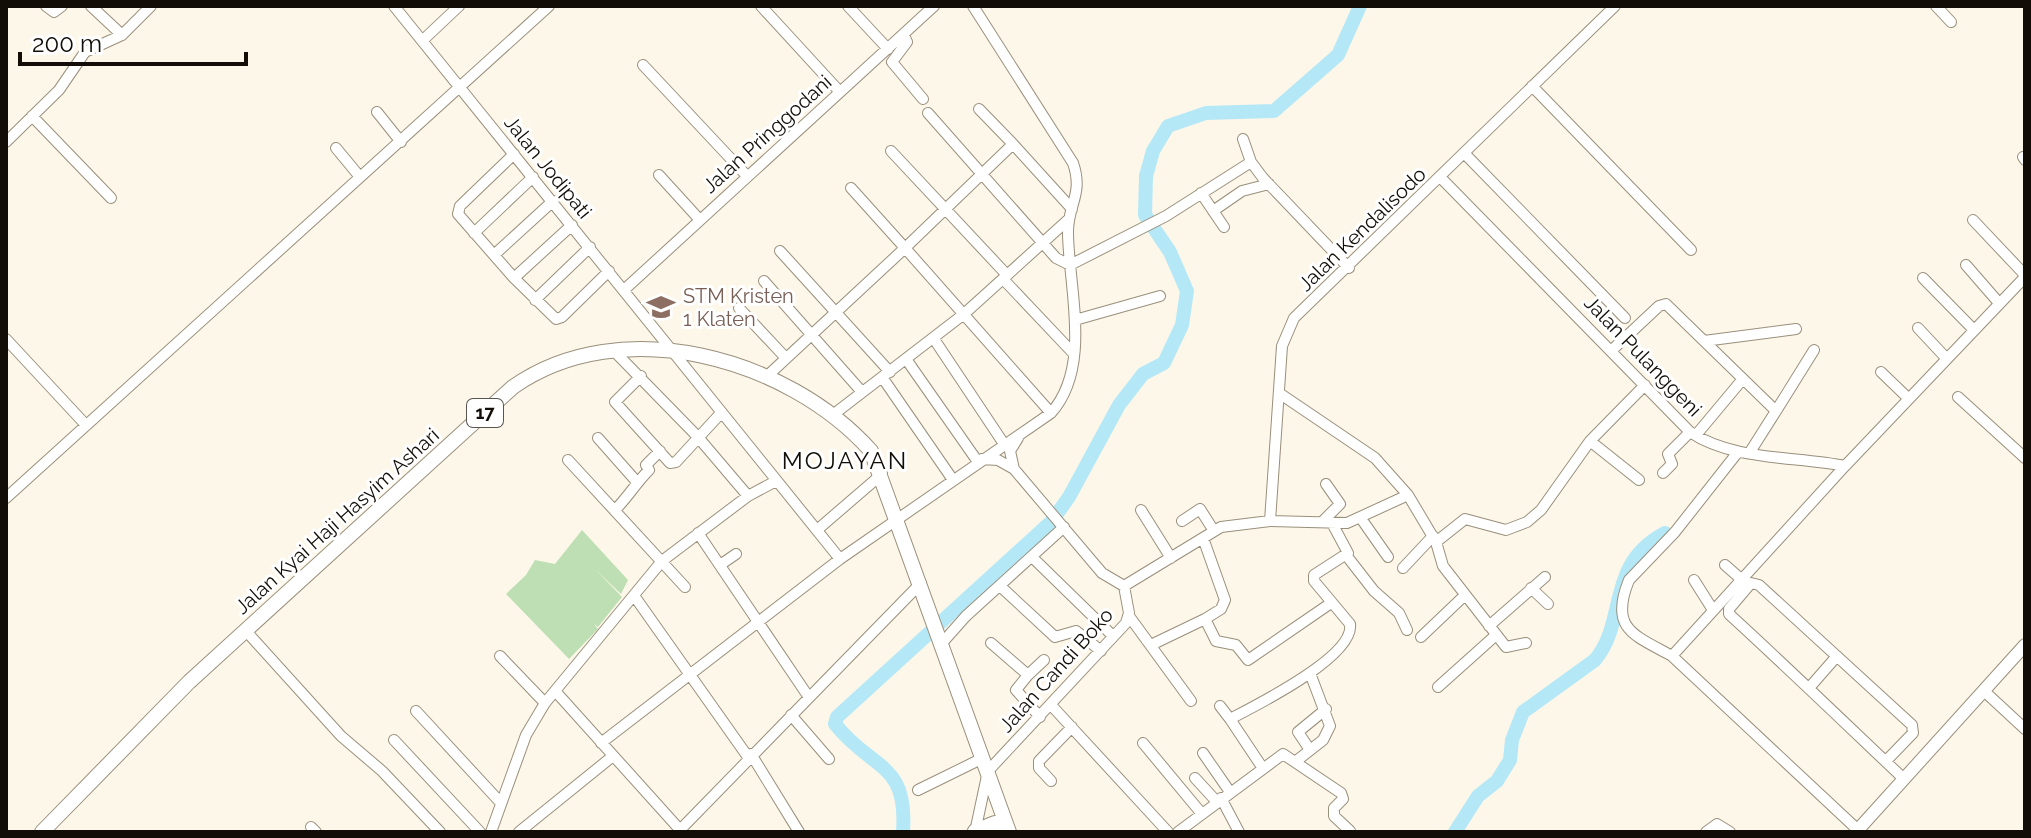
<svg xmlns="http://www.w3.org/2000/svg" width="2031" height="838" font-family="Raleway,sans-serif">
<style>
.green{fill:#bedfb3}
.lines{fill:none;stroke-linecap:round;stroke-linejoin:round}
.river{stroke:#b5e8f7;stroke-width:14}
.minor-casing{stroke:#998f7b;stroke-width:12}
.major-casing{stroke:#998f7b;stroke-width:14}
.highway-casing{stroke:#998f7b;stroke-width:16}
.minor{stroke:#fff;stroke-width:10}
.major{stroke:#fff;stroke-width:12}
.highway{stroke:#fff;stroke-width:14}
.labels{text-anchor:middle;stroke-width:6;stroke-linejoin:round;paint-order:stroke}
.shield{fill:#fff;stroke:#595651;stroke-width:2}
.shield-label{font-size:18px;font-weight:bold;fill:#120e07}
.street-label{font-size:20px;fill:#120e07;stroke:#fff}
.education-label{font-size:20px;fill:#785e54;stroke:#fff;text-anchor:start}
.quarter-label{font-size:24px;letter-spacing:2px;fill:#120e07;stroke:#fff}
</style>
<rect width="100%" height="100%" fill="#fdf7ea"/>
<path class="green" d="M 582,530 L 628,580 L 621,594 L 596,570 L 622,597 L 598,627 L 594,624 L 598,629 L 569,659 L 506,594 L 526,575 L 535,560 L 555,564 Z"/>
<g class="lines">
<path class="river" d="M 903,832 C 908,761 872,771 835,724 L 837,717 L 1051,522 L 1069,497 L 1119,405 L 1143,374 L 1164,363 L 1182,325 L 1187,291 L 1170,252 L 1145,215 L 1146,176 L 1153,151 L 1168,126 L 1206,113 L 1274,111 L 1338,55 L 1360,6
M 1455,832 L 1478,796 L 1497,781 L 1510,760 L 1512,740 L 1523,712 L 1595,660 C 1628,620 1605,565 1665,533"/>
<defs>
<path id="minor" d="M 46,6 L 54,12 L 62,6
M 91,6 L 122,35
M 394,6 L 840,559 L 1051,413 C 1092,367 1069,290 1068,234 C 1067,205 1084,195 1073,163 L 973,6
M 761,6 L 840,92
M 848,6 L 888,49
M 1936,6 L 1951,22
M 904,35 L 907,42 L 892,62 L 923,99
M 422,41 L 459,6
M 643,65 L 747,176
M 1532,86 L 1691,250
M 979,109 L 1013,144
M 377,112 L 401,142
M 928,113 L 1056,258 L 1070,265 L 1166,216 L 1251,162
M 32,116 L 111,198
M 1243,139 L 1251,162 L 1263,178 L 1349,268
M 6,142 L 59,90 L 85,52 L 122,35 L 151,6
M 336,148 L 360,177
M 891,151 L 1007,275
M 514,154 L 460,206 L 458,214 L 514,278 L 556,319 L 562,317 L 609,271
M 1465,154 L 1625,318
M 2023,157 L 2025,160
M 659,175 L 699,219
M 1441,178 L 1690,432 C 1733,461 1795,456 1845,466 L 2025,277
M 851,188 L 905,248 L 1013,144 L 1072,209
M 1201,193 L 1224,227
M 1213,211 L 1242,191 L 1269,184
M 1973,220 L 2025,275
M 474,233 L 533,177
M 780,251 L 890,372
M 494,255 L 553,201
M 1966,265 L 1999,303
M 514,278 L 572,225
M 1923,278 L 1973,329
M 1003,279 L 1073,353
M 764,281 L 862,392
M 625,289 L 934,6
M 535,300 L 590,247
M 739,308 L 785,357
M 1075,320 L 1160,296
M 1918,328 L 1947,359
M 6,339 L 85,424
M 934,339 L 1004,444
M 1704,341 L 1796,329
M 1612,350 L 1659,306 L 1666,304 L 1776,411 L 1750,452
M 614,351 L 697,436 L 748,496
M 906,359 L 978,462
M 1881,372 L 1908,398
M 641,376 L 615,402 L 670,463 L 676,462 L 721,413
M 882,377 L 953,480
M 765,378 L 905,248 L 1051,413
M 1279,393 L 1375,458 L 1408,495
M 1958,397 L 2025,458
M 1776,411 L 1814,350
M 834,414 L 964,314 L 1069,219
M 1696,435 L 1742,380
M 598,438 L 636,481
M 1590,441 L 1639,480
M 982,459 L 998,460 L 1014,469 L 1102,573 L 1124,586
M 568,460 L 685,587
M 1845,466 L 1672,656 L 1858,830
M 1014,469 L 1010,451 L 1018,438
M 1663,473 L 1672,464 L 1668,454 L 1690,432
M 6,498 L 549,6
M 615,510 C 628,497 636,483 649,470 L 646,465 L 660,451
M 1141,510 L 1171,558
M 1360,517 L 1388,557
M 1182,521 L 1200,509 L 1214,531
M 1270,521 L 1347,523 L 1408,495 L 1436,542 L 1465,519 L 1506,530 L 1527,522 L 1541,510 L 1590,441 L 1645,385
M 1323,521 L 1340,504 L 1326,484
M 817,530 L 882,474
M 698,533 L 808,696
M 1203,538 L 1225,600 L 1221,609 L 1205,619
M 1436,542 L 1443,566 L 1506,647 L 1526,643
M 1346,555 L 1374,591 L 1399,613 L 1407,630
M 1032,557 L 1113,636
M 720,565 L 736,554
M 1725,565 L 1741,579
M 1403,568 L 1433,536
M 1694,580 L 1713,610
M 1000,586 L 1055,637 L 1076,631 L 1101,651
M 1531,588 L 1548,604
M 635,597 L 748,757
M 1129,616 L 1191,701
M 1489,626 L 1545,577
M 246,631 L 341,736 L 382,771 L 440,832
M 1421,637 L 1463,597
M 942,643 L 966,616 L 1064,527
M 991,643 L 1028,675 L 1016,690 L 1040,717
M 1153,644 L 1205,619 L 1216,641 L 1236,645 L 1248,660 L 1331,603
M 500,656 L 545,703
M 1672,656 C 1634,635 1609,629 1629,580 L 1675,532 L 1738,452
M 1028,675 L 1044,660
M 1438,687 L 1496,635
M 1809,688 L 1837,656
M 1984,691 L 2025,729
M 556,692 L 682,832
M 1051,705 L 1168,832
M 1220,706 L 1230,719
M 416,711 L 500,802
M 791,715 L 829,759
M 394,740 L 480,832
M 601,743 L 840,559
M 1143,743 L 1202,814
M 1310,750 L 1298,732 L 1326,709
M 1203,753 L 1230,792
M 751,754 L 799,832
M 1886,761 L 1913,733 L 1912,725 L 1759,585 L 1751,583 L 1729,609 L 1729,614 C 1788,668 1846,724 1904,779
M 1295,762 L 1323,740 L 1330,726 L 1310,673
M 1262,767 L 1230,719 C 1257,705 1355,656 1350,624 L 1314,581 L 1314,575 L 1348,553 L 1333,525
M 1195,778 L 1217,802
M 1051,781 L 1039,768 L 1039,761 L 1072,727
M 918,790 L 983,758
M 1221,798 L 1239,832
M 311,827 L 316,832
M 491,832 L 526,735 L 545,703 L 662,561 L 748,496 L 776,481
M 519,832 L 613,756
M 678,832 L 921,583
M 975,832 L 988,771 L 1126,623 L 1129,613 L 1124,586 L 1221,527 L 1270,521 L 1282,346 L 1294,318 L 1615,6
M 1178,832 L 1283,754 L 1341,793 L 1343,799 L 1334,808 L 1334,816 L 1350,831
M 1706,832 L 1717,824 L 1730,832"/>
<path id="major" d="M 1856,832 L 2025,645"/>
<path id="highway" d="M 975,831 L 995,823 L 1007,832
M 42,832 L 189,682 L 513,387 C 621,311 788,358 871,451 L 1009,832"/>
</defs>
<use href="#minor" class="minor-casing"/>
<use href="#major" class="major-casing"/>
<use href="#highway" class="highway-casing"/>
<use href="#minor" class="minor"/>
<use href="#major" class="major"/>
<use href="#highway" class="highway"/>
</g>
<defs>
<symbol id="school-bare" viewBox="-9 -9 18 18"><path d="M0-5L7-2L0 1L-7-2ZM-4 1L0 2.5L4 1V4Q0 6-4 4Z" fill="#8d6e63" stroke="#fff" stroke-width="2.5" paint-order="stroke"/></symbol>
</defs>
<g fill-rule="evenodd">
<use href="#school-bare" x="641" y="287" width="40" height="40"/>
</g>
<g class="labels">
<rect class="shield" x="467" y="399" width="36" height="28" rx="6"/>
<g class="shield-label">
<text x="485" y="419">17</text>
</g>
<g class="street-label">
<text transform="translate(767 134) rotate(-42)" y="7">Jalan Pringgodani</text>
<text transform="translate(548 167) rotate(51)" y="7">Jalan Jodipati</text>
<text transform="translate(1362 229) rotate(-44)" y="7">Jalan Kendalisodo</text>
<text transform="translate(1643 356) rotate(46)" y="7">Jalan Pulanggeni</text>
<text transform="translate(337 521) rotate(-42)" y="7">Jalan Kyai Haji Hasyim Ashari</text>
<text transform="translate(1056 670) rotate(-48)" y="7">Jalan Candi Boko</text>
</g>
<g class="education-label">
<text x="683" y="303">STM Kristen<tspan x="683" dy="23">1 Klaten</tspan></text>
</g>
<g class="quarter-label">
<text x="845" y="469">MOJAYAN</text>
</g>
</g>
<rect width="2031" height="838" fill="none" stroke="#120e07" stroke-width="16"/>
<path d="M20 52v12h226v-12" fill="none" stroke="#120e07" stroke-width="4"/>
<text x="32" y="52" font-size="24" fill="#120e07" stroke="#ffffff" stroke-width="6" paint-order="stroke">200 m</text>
</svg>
